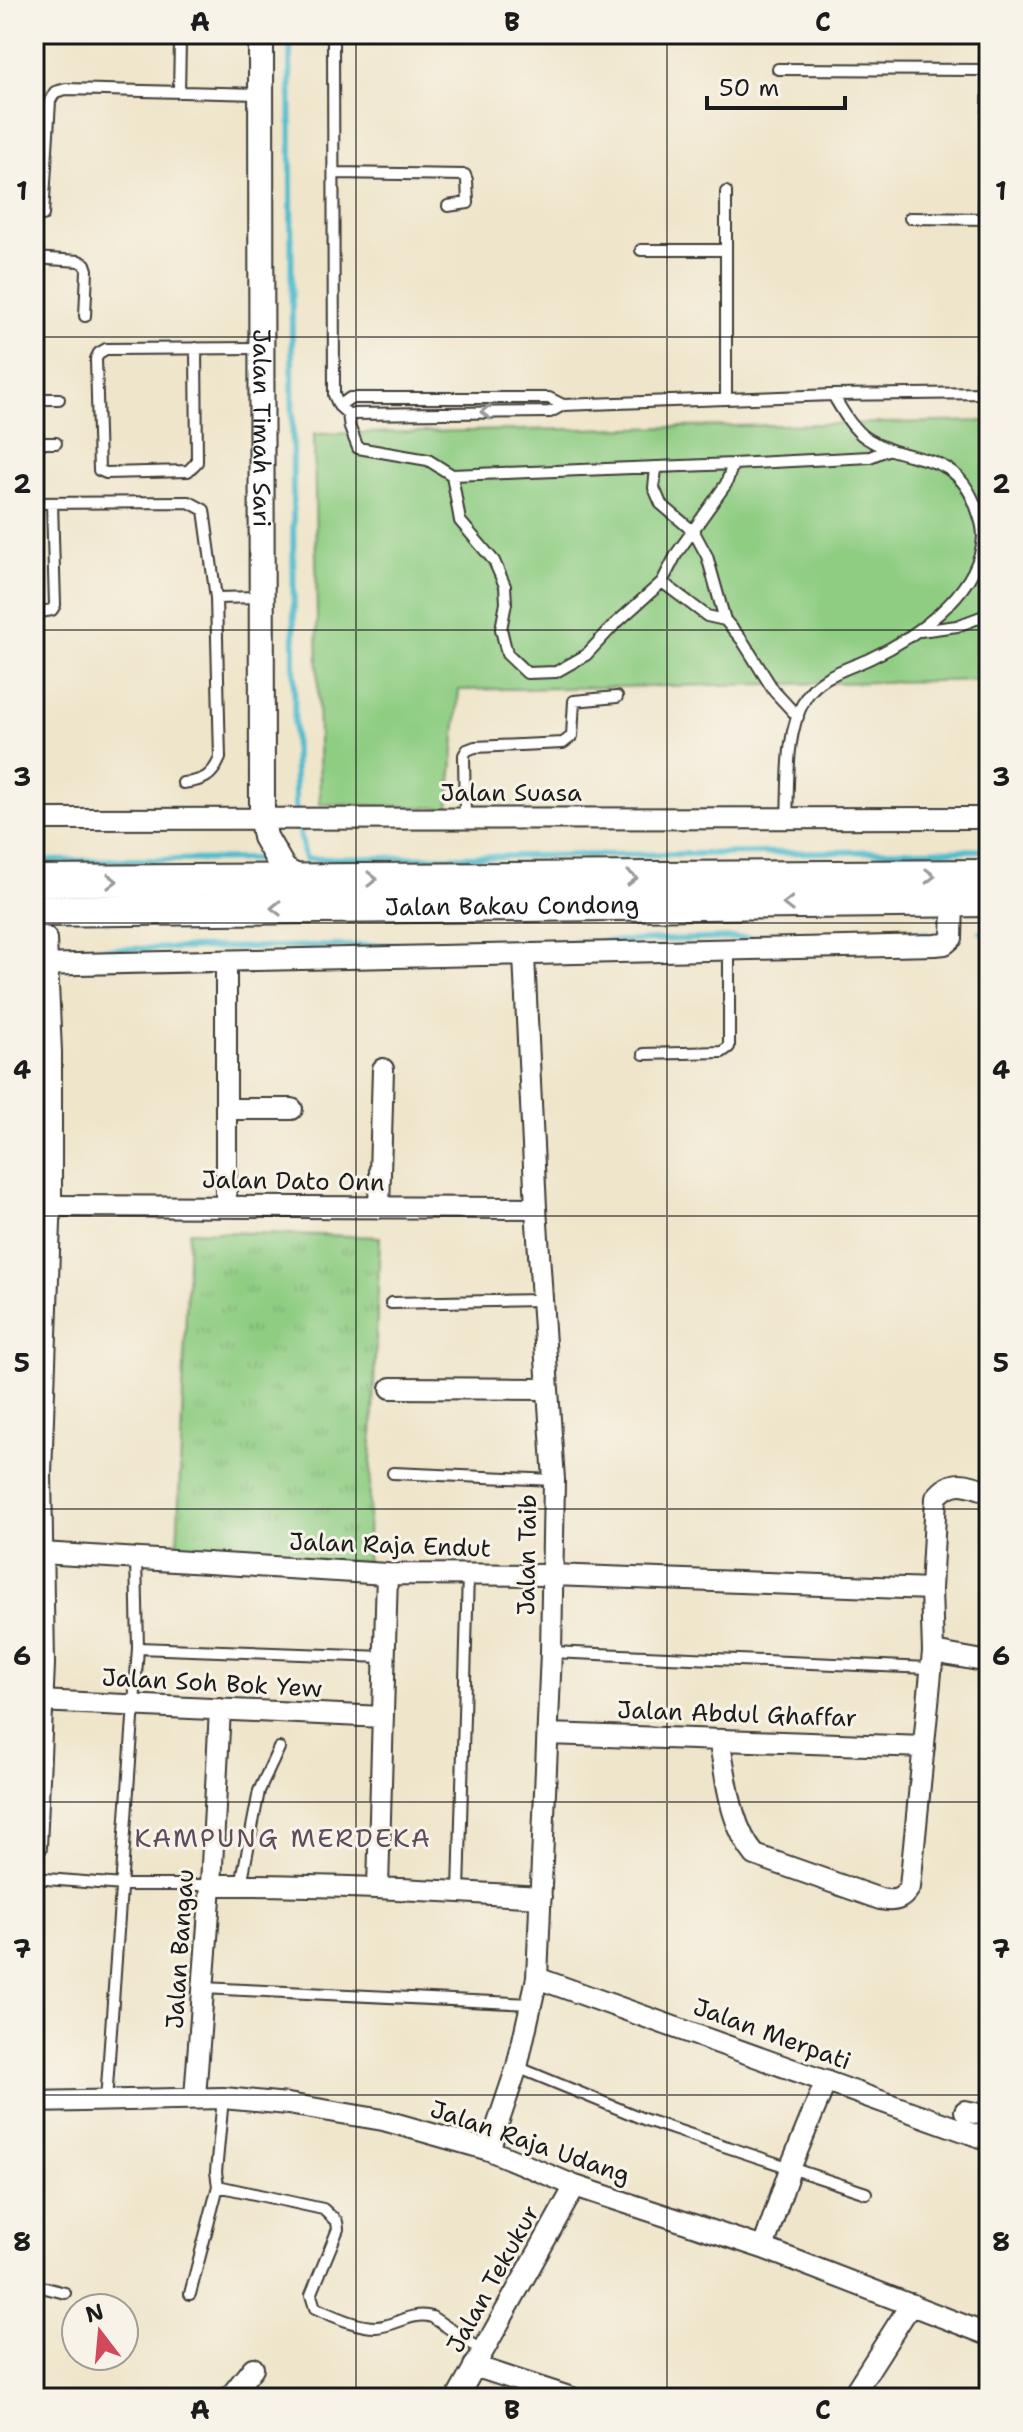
<svg xmlns="http://www.w3.org/2000/svg" width="1023" height="2432" font-family="'Shantell Sans',sans-serif">
<style>
.grass{fill:url(#grass-tufts);stroke:#567450;stroke-width:2}
.green{fill:#8fcd83;stroke:#567450;stroke-width:2}
.lines{fill:none;stroke-linecap:round;stroke-linejoin:round}
.stream{stroke:#51bccd;stroke-width:6}
.service-casing{stroke:#3c3a36;stroke-width:14}
.minor-casing{stroke:#3c3a36;stroke-width:24}
.tertiary-casing{stroke:#3c3a36;stroke-width:28}
.primary-casing{stroke:#3c3a36;stroke-width:34}
.service{stroke:#fff;stroke-width:10}
.minor{stroke:#fff;stroke-width:20}
.tertiary{stroke:#fff;stroke-width:24}
.primary{stroke:#fff;stroke-width:30}
.oneway{stroke:#999}
.grid{fill:none;stroke:#1c1c1c;stroke-width:2;stroke-opacity:0.55}
.labels{text-anchor:middle;stroke-width:6;stroke-linejoin:round;paint-order:stroke}
.street-label{font-size:24px;fill:#1c1c1c;stroke:#f7f3e8}
.neighbourhood-label{font-size:26px;letter-spacing:2px;fill:#5e4d5b;stroke:#f7f3e8}
.neatline{fill:none;stroke:#1c1c1c;stroke-width:3}
.grid-label{font-size:26px;text-anchor:middle;font-weight:bold;fill:#1c1c1c}
</style>
<defs>
<pattern id="grass-tufts" width="24" height="20" patternUnits="userSpaceOnUse" patternTransform="scale(2)"><rect width="24" height="20" fill="#8fcd83"/><path d="M3 7l-1-3M5 7V3M7 7l1-3M15 17l-1-3M17 17v-4M19 17l1-3" fill="none" stroke="#7baf71"/></pattern>
</defs>
<rect width="100%" height="100%" fill="#f7f3e8"/>
<filter id="ink" filterUnits="userSpaceOnUse"><feTurbulence type="fractalNoise" baseFrequency=".0125" numOctaves="2"/><feDisplacementMap in="SourceGraphic" scale="16" xChannelSelector="R" yChannelSelector="G"/><feConvolveMatrix kernelMatrix="1 2 1 2 8 2 1 2 1" color-interpolation-filters="sRGB"/></filter>
<filter id="wash" filterUnits="userSpaceOnUse"><feTurbulence type="fractalNoise" baseFrequency=".006" numOctaves="4" result="noise"/><feDisplacementMap in="SourceGraphic" scale="32" xChannelSelector="R" yChannelSelector="G"/><feGaussianBlur stdDeviation="1.8" result="paint"/><feColorMatrix in="noise" values="0 0 0 0 0 0 0 0 0 0 0 0 0 0 0 0 0 1.4 0 .05"/><feComposite in="paint" operator="in"/></filter>
<g filter="url(#wash)">
<rect width="100%" height="100%" fill="#efe5ca"/>
<path class="grass" d="M 189,1231 L 380,1237 L 367,1562 L 177,1553 Z"/>
<path class="green" d="M 989,421 L 989,680 L 459,690 L 449,808 L 320,804 L 314,434 Z"/>
<g class="lines">
<path class="stream" d="M 290,34 L 295,805 L 305,859 L 989,850
M 34,861 L 270,859
M 981,932 L 989,932
M 50,950 L 555,943 L 927,933"/>
</g>
</g>
<g filter="url(#ink)">
<g class="lines">
<defs>
<path id="service" d="M 178,34 L 180,42 L 179,92
M 333,34 L 334,395 L 339,406 L 348,414 L 550,412 L 563,405 L 833,395 L 989,393
M 778,69 L 982,70 L 987,74 L 989,80
M 335,173 L 465,175 L 467,180 L 468,203 L 448,206
M 43,215 L 50,101 L 55,92 L 66,89 L 259,94
M 910,218 L 988,219
M 984,219 L 989,82
M 641,250 L 726,250
M 34,258 L 79,261 L 85,264 L 87,270 L 85,316
M 196,348 L 197,462 L 188,471 L 106,473 L 99,470 L 96,359 L 99,353 L 106,349 L 261,348
M 34,399 L 59,399
M 726,399 L 726,192
M 339,406 L 350,398 L 549,398 L 563,405
M 348,414 L 350,428 L 358,448 L 428,460 L 452,475 L 460,521 L 494,561 L 505,586 L 506,603 L 501,629 L 507,654 L 527,673 L 556,672 L 586,655 L 614,625 L 662,582 L 677,553 L 726,484 L 733,464 L 870,457 L 887,450
M 34,443 L 56,443
M 656,468 L 654,488 L 661,504 L 694,532 L 707,556 L 725,620
M 452,475 L 733,464
M 34,503 L 189,502 L 204,510 L 216,598 L 220,758 C 212,777 203,781 183,783
M 662,582 L 707,616 L 725,620 L 742,640 L 774,691 L 798,717
M 216,598 L 260,597
M 34,613 L 52,610 L 55,605 L 52,503
M 920,631 L 957,626 L 989,614
M 787,818 C 789,780 785,734 805,699 C 819,675 848,669 871,658 C 914,638 974,596 982,545 C 985,530 980,518 975,504 C 952,447 909,466 866,438 C 852,429 842,410 833,395
M 465,819 L 464,755 L 467,750 L 475,747 L 563,743 L 572,736 L 574,701 L 617,697
M 644,1054 L 722,1052 L 729,1047 L 729,951
M 391,1303 L 542,1300
M 393,1473 L 554,1480
M 138,1648 L 385,1657
M 551,1652 L 929,1668
M 34,1878 L 123,1885 L 211,1885
M 241,1885 L 259,1791 L 279,1748
M 459,1892 L 468,1574
M 203,1988 L 532,2004
M 517,2067 L 646,2120 L 866,2193
M 223,2098 L 216,2172 L 218,2186 L 323,2209 L 337,2222 L 338,2229 L 311,2295 L 315,2308 C 334,2316 356,2327 376,2327 C 397,2326 411,2311 432,2317 L 483,2351
M 106,2101 L 138,1648 L 136,1558
M 34,2285 L 65,2293
M 190,2294 L 218,2186"/>
<path id="minor" d="M 34,819 L 989,818
M 34,965 L 935,945 L 945,944 L 952,938 L 953,902
M 226,1109 L 292,1109
M 226,1205 L 226,961
M 49,1206 L 536,1208
M 379,1208 L 383,1069
M 391,1388 L 547,1389
M 41,1553 L 387,1574 L 552,1575 L 931,1589
M 933,1652 L 989,1662
M 39,1701 L 383,1717
M 548,1734 L 924,1747
M 719,1740 C 727,1778 729,1824 755,1855 L 880,1899 C 895,1902 902,1900 910,1887 L 933,1652 L 931,1589 L 936,1498 C 952,1477 968,1484 989,1492
M 211,1885 C 321,1884 431,1890 541,1897
M 378,1887 L 387,1574
M 537,1978 L 989,2140
M 195,2097 L 211,1885 L 220,1709
M 34,2102 L 223,2098 L 288,2104 L 383,2120 L 489,2150 L 575,2186 L 763,2248 L 989,2335
M 965,2111 L 989,2116
M 489,2150 L 517,2067 L 537,1978 L 551,1652 L 554,1480 L 536,1208 L 524,956
M 763,2248 L 791,2166 L 826,2081
M 474,2366 L 572,2398
M 229,2398 L 253,2368
M 457,2398 L 575,2186
M 851,2398 L 911,2304"/>
<g id="tertiary">
<path id="s1" d="M 261,34 L 262,820 L 265,837 L 284,870 L 301,879"/>
<path d="M 34,1847 L 42,1664 L 39,1474 L 49,1195 L 49,1052 L 44,939"/>
</g>
<g id="primary">
<path d="M 34,881 L 989,875"/>
<path id="s2" d="M 34,911 L 989,901"/>
</g>
</defs>
<use href="#service" class="service-casing"/>
<use href="#minor" class="minor-casing"/>
<use href="#tertiary" class="tertiary-casing"/>
<use href="#primary" class="primary-casing"/>
<use href="#service" class="service"/>
<use href="#minor" class="minor"/>
<use href="#tertiary" class="tertiary"/>
<use href="#primary" class="primary"/>
</g>
<defs><path id="oneway-chevron" d="M-2-3.5L2.5 0L-2 3.5" fill="none" stroke-width="1.6" stroke-linecap="round" stroke-linejoin="round" transform="scale(2)"/></defs>
<g class="oneway">
<use href="#oneway-chevron" transform="translate(486 412) rotate(179)"/>
<use href="#oneway-chevron" transform="translate(930 876) rotate(-1)"/>
<use href="#oneway-chevron" transform="translate(632 878)"/>
<use href="#oneway-chevron" transform="translate(372 879)"/>
<use href="#oneway-chevron" transform="translate(112 881)"/>
<use href="#oneway-chevron" transform="translate(788 904) rotate(179)"/>
<use href="#oneway-chevron" transform="translate(276 908) rotate(179)"/>
</g>
</g>
<path class="grid" d="M 356,34 L 356,2398M 667,34 L 667,2398M 34,337 L 989,337M 34,630 L 989,630M 34,923 L 989,923M 34,1216 L 989,1216M 34,1509 L 989,1509M 34,1802 L 989,1802M 34,2095 L 989,2095"/>
<g class="labels">
<g class="street-label">
<text dy="8" stroke="none"><textPath href="#s1" startOffset="394">Jalan Timah Sari</textPath></text>
<text x="511" y="801">Jalan Suasa</text>
<text dy="8" stroke="none"><textPath href="#s2" startOffset="478">Jalan Bakau Condong</textPath></text>
<text transform="translate(293 1181) rotate(1)" y="8">Jalan Dato Onn</text>
<text transform="translate(390 1545) rotate(2)" y="8">Jalan Raja Endut</text>
<text transform="translate(527 1555) rotate(-89)" y="8">Jalan Taib</text>
<text transform="translate(212 1683) rotate(3)" y="8">Jalan Soh Bok Yew</text>
<text transform="translate(737 1714) rotate(2)" y="8">Jalan Abdul Ghaffar</text>
<text transform="translate(180 1949) rotate(-86)" y="8">Jalan Bangau</text>
<text transform="translate(772 2034) rotate(20)" y="8">Jalan Merpati</text>
<text transform="translate(530 2142) rotate(19)" y="8">Jalan Raja Udang</text>
<text transform="translate(493 2279) rotate(-61)" y="8">Jalan Tekukur</text>
</g>
<g class="neighbourhood-label">
<text x="283" y="1847">KAMPUNG MERDEKA</text>
</g>
</g>
<rect width="1023" height="2432" fill="none" stroke="#f7f3e8" stroke-width="88"/>
<g transform="translate(100 2332) rotate(344)"><circle r="38" fill="#f7f3e8" stroke="#9f9d96" stroke-width="2"/>
<path d="M0-6L14 30L0 20L-14 30Z" fill="#d1495b"/>
<text y="-12" font-size="22" font-weight="bold" text-anchor="middle" fill="#1c1c1c">N</text>
</g>
<path d="M707 96v12h138v-12" fill="none" stroke="#1c1c1c" stroke-width="4"/>
<text x="719" y="96" font-size="24" fill="#1c1c1c" stroke="#f7f3e8" stroke-width="6" paint-order="stroke">50 m</text>
<rect x="44" y="44" width="935" height="2344" class="neatline"/>
<g class="grid-label">
<text x="200" y="31">A</text>
<text x="512" y="31">B</text>
<text x="823" y="31">C</text>
<text x="22" y="200">1</text>
<text x="1001" y="200">1</text>
<text x="22" y="493">2</text>
<text x="1001" y="493">2</text>
<text x="22" y="786">3</text>
<text x="1001" y="786">3</text>
<text x="22" y="1079">4</text>
<text x="1001" y="1079">4</text>
<text x="22" y="1372">5</text>
<text x="1001" y="1372">5</text>
<text x="22" y="1665">6</text>
<text x="1001" y="1665">6</text>
<text x="22" y="1958">7</text>
<text x="1001" y="1958">7</text>
<text x="22" y="2251">8</text>
<text x="1001" y="2251">8</text>
<text x="200" y="2419">A</text>
<text x="512" y="2419">B</text>
<text x="823" y="2419">C</text>
</g>
</svg>
